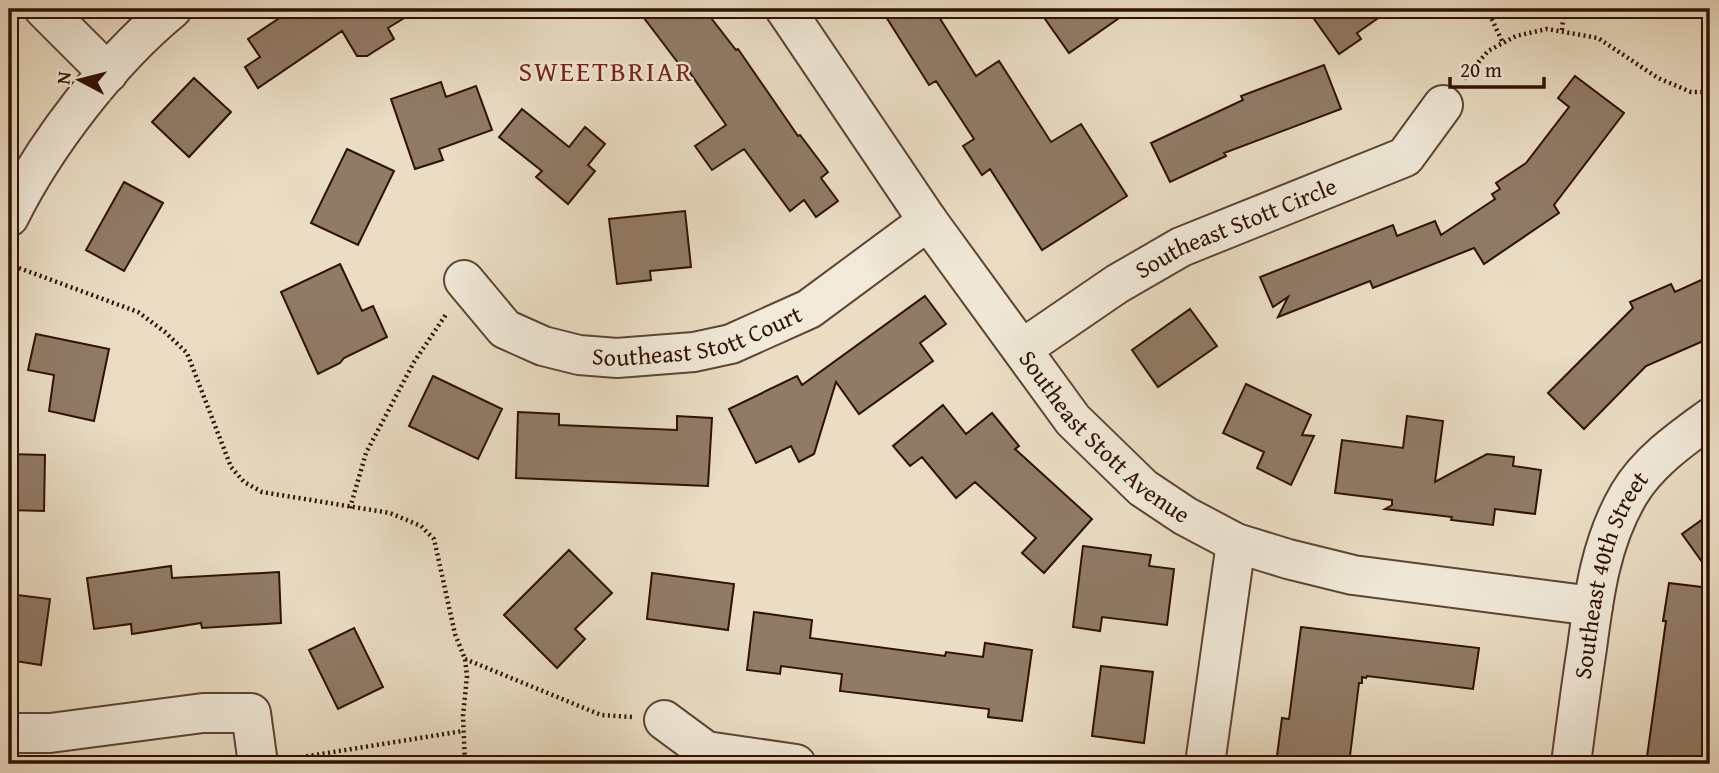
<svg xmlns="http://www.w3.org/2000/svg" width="1719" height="773" font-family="'Gentium Book Plus',serif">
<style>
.building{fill:#907b67;stroke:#2f1102;stroke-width:2}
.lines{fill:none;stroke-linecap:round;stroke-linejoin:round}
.minor-casing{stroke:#5e4432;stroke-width:42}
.path{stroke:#2f1102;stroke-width:4.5;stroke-dasharray:2 3.5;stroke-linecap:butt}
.minor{stroke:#f1e9d9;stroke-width:38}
.labels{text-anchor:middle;stroke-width:5;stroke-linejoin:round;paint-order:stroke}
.street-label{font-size:24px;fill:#2f1102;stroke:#f1e9d9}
.quarter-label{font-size:28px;letter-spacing:2px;fill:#7a1f14;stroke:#f1e9d9}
</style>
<rect width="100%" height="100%" fill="#eaddc4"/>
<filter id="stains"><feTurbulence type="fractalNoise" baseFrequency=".00286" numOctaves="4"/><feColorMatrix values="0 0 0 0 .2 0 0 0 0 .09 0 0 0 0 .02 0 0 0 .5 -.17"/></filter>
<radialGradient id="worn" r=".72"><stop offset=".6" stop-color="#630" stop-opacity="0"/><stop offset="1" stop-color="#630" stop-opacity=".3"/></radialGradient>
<path class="building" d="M 293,9 L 419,9 L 388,28 L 394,39 L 367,56 L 357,56 L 342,31 L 258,88 L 245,67 L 260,57 L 248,39 Z
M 657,9 L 704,9 L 736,50 L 738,49 L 798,136 L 800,135 L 828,172 L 821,178 L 838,201 L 816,217 L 804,200 L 790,211 L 744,149 L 712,170 L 695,146 L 726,125 L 688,70 L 685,72 L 644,18 Z
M 881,9 L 934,9 L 976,76 L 999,61 L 1051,142 L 1081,124 L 1127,196 L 1042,250 L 990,169 L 982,175 L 963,146 L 974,139 L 936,81 L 929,85 Z
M 1038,9 L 1132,9 L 1069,53 Z
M 1307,9 L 1391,9 L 1357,33 L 1361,39 L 1339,54 Z
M 1324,65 L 1341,109 L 1224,153 L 1226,156 L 1170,182 L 1151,143 L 1243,100 L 1241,96 Z
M 1575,76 L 1624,113 L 1554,205 L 1559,213 L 1484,264 L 1474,248 L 1373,288 L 1370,281 L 1278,317 L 1288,297 L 1273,307 L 1260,277 L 1393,225 L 1397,236 L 1435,221 L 1441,235 L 1495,199 L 1492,194 L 1500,189 L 1496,183 L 1526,163 L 1569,107 L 1558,98 Z
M 194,78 L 231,112 L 189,157 L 152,122 Z
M 441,82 L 446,97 L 476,86 L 492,130 L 439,149 L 443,160 L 415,169 L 391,99 Z
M 522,109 L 569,147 L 585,127 L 605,144 L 588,165 L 595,171 L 568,204 L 536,177 L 542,171 L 499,137 Z
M 347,149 L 394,171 L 358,245 L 311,223 Z
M 124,182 L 163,203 L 124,271 L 86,250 Z
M 685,211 L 691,267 L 650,271 L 651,280 L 617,284 L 609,219 Z
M 340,264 L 362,311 L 373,306 L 387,337 L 344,358 L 340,363 L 318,374 L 281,292 Z
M 1710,276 L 1710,338 L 1646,366 L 1584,429 L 1548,393 L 1633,308 L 1630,302 L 1671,284 L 1675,292 Z
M 925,296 L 946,324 L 920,343 L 933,361 L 859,414 L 836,382 L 814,454 L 799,462 L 791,446 L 756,463 L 729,409 L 797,376 L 802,385 Z
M 1190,309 L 1217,346 L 1158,387 L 1132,350 Z
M 36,334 L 109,349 L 94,421 L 49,411 L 54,375 L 28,370 Z
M 433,376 L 502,409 L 478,459 L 409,426 Z
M 1246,384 L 1311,415 L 1302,435 L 1314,436 L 1291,485 L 1257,468 L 1264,452 L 1223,433 Z
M 943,405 L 966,434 L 992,413 L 1019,446 L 1015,449 L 1092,519 L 1044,573 L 1022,553 L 1036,538 L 975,482 L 956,498 L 922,457 L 910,466 L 893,446 Z
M 518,412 L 559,414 L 559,425 L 677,430 L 677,416 L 712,418 L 708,486 L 516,478 Z
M 1407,416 L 1443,421 L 1435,482 L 1487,454 L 1514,457 L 1513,466 L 1541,470 L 1535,514 L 1495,509 L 1493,525 L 1451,520 L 1452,517 L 1385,509 L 1392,505 L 1392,500 L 1335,493 L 1342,440 L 1403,448 Z
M 9,454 L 45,455 L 44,511 L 9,510 Z
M 1710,514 L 1710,573 L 1682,534 Z
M 1083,546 L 1151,555 L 1149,566 L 1174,569 L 1167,625 L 1102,617 L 1100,631 L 1073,627 Z
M 569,550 L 612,593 L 575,629 L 585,639 L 557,668 L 504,615 Z
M 171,566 L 172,578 L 279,572 L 281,623 L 202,628 L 201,623 L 132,634 L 131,624 L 94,629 L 87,578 Z
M 652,573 L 734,584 L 728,630 L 647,619 Z
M 1669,583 L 1710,588 L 1710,668 L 1702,729 L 1708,730 L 1703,764 L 1646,764 L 1666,621 L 1663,621 Z
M 9,594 L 50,599 L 41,665 L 15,661 L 18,646 L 9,645 Z
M 754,612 L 812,620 L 810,638 L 945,656 L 946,652 L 983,657 L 985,643 L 1032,650 L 1022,721 L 988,717 L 989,709 L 840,691 L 842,674 L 781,666 L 780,674 L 747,670 Z
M 1301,627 L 1479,648 L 1473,689 L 1367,676 L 1366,678 L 1362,677 L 1362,683 L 1359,683 L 1349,764 L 1308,764 L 1309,760 L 1277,756 L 1282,718 L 1289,719 Z
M 354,628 L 383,687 L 338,709 L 309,650 Z
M 1101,666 L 1153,672 L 1144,743 L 1092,736 Z"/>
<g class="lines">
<defs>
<g id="minor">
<path d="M 44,9 L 108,73"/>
<path id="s1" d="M 785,9 L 928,221 L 1073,420 L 1143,488 L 1185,516 L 1236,543 L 1288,559 L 1353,575 L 1593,606"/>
<path d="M 9,217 C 45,144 110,60 172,9"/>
<path id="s2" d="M 464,280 L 505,329 L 543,346 L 579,355 L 617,358 L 694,352 L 731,344 L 809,309 L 928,221"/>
<path id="s3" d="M 1022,349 L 1117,284 L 1181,247 L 1405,157 L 1443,105"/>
<path d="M 664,720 L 706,751 L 796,764"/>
<path d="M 9,733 L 50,733 L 203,713 L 251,713 L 258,764"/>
<path d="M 1205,764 L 1236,543"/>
<path id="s4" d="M 1571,764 C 1576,725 1581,687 1587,648 C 1594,594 1601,541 1629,494 C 1648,462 1681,439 1710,418"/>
</g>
</defs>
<use href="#minor" class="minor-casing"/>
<path class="path" d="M 1487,9 L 1503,43
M 1562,30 L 1564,9
M 9,54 L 11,64 L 9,70
M 1464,79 L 1488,51 L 1516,36 L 1547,29 L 1598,38 L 1658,78 L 1691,92 L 1710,92
M 19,268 L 138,312 L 165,332 L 187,353 L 231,467 L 244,482 L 262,492 L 390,513 L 421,526 L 434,539 L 455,634 L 465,659 L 467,676 L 463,716 L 465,764
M 350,508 L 366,453 L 414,362 L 447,313
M 465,659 L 601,715 L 632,717
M 290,759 L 463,731"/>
<use href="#minor" class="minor"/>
</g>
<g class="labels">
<g class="street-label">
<text dy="8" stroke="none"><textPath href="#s3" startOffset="247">Southeast Stott Circle</textPath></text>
<text dy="8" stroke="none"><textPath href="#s2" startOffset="264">Southeast Stott Court</textPath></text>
<text dy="8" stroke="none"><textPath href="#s1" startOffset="536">Southeast Stott Avenue</textPath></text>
<text dy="8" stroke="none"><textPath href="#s4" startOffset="194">Southeast 40th Street</textPath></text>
</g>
<g class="quarter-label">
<text x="606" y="81">SWEETBRIAR</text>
</g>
</g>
<rect width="1719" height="773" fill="none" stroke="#eaddc4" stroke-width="35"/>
<rect x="10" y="10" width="1698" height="752" fill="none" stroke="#2f1102" stroke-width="3.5"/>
<rect x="18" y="18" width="1684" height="738" fill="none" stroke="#2f1102" stroke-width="2"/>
<g transform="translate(80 80) rotate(277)" stroke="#f1e9d9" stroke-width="5" paint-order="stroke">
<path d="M0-5L12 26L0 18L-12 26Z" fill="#2f1102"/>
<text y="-10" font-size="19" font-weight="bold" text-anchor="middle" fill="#2f1102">N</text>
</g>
<path d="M1450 77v10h94v-10" fill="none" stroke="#2f1102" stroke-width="3.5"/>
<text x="1460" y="77" font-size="21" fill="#2f1102" stroke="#f1e9d9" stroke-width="5" paint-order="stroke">20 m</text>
<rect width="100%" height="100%" filter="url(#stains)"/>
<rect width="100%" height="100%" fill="url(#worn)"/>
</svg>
